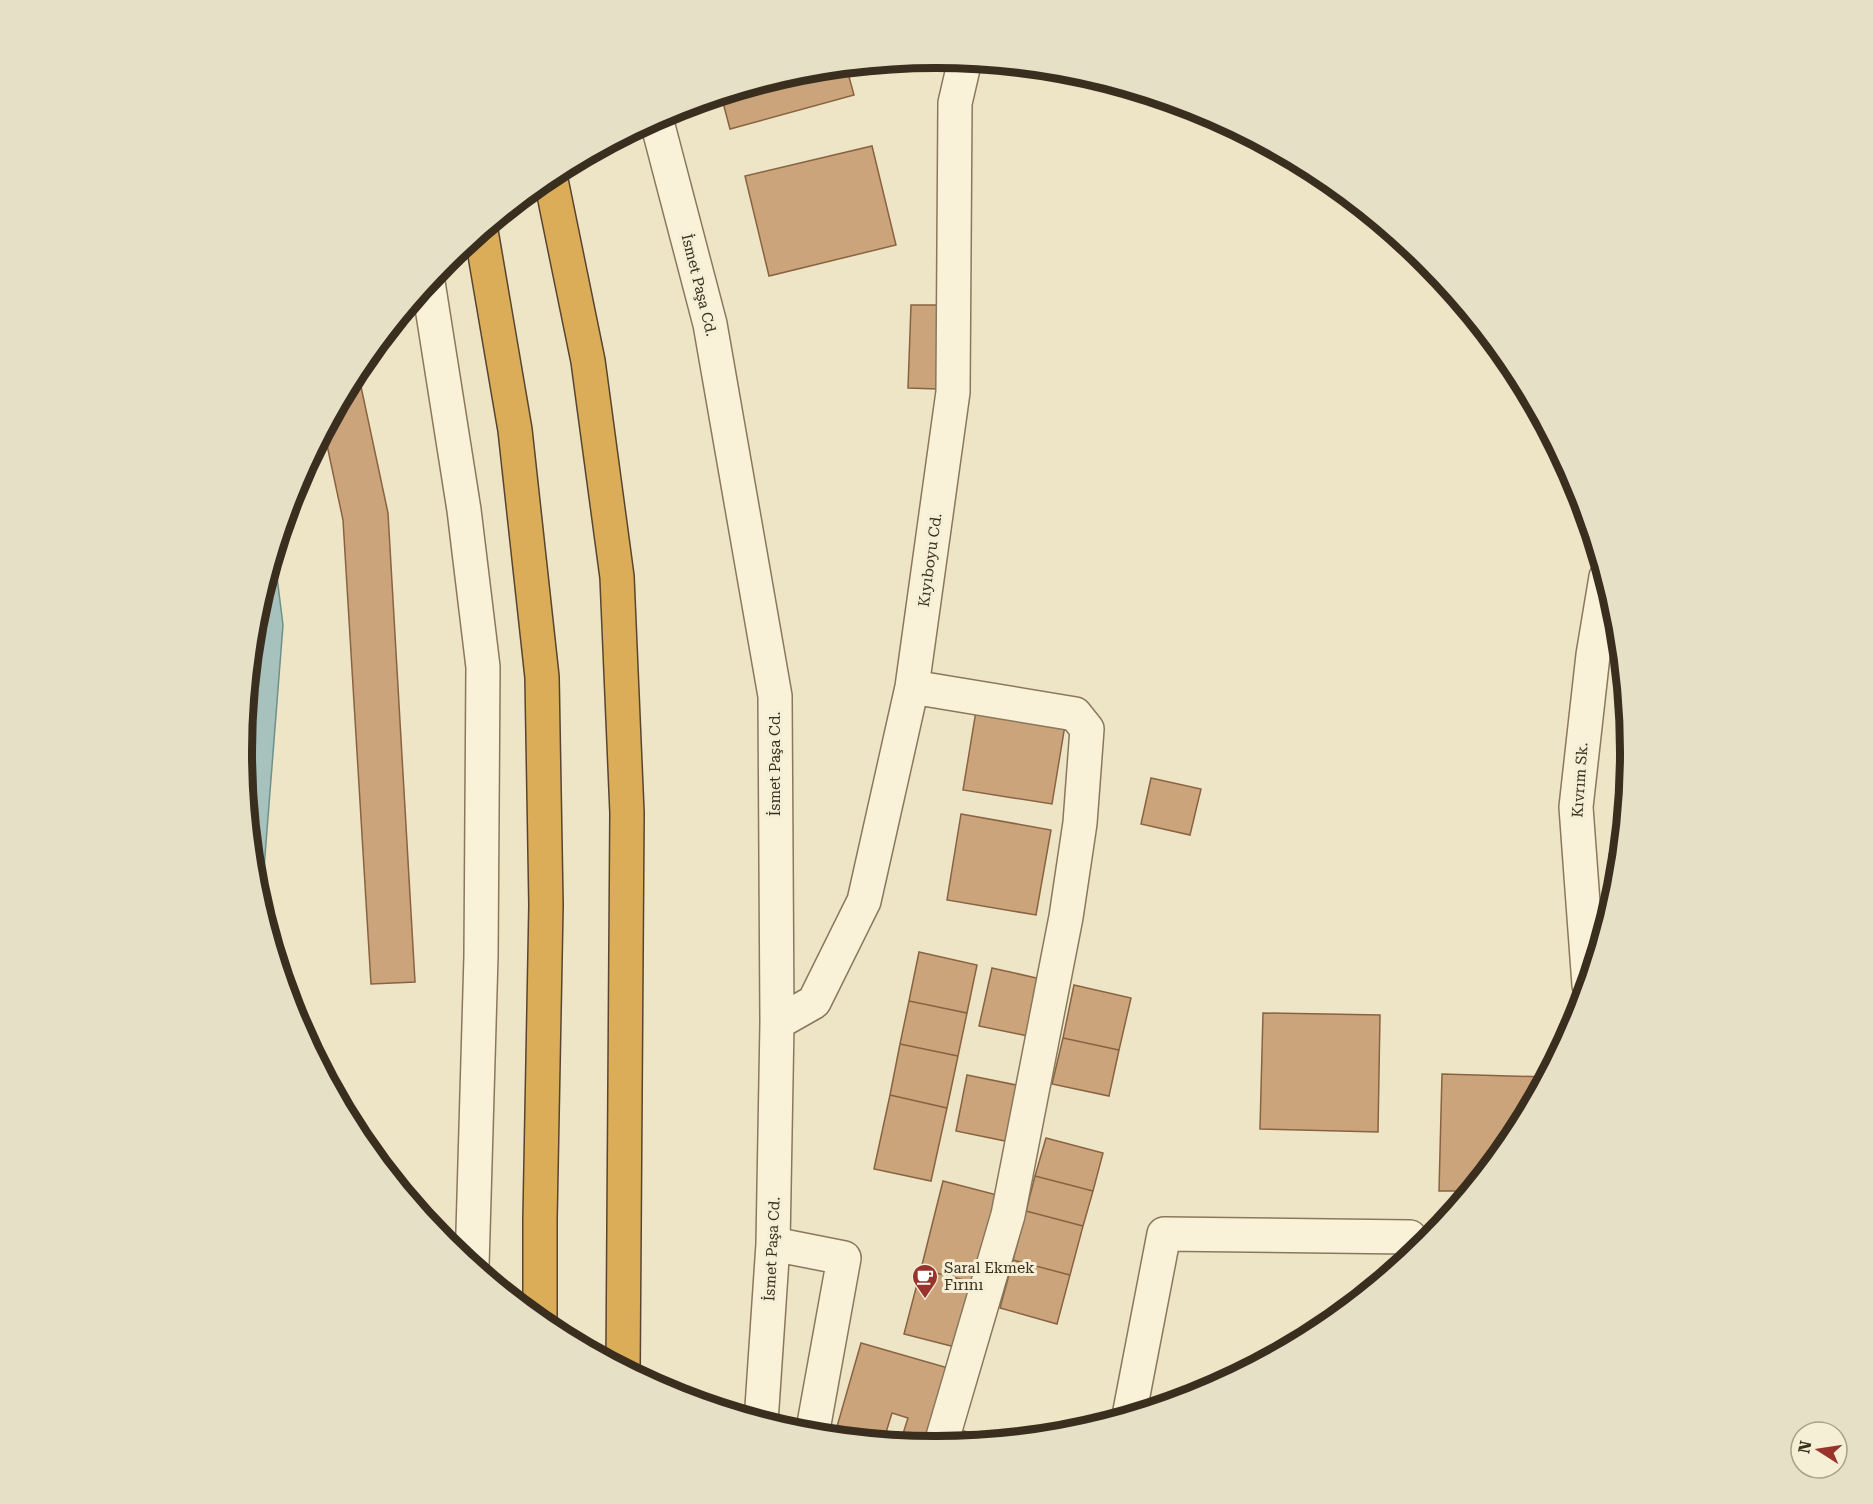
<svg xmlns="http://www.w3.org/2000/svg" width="1873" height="1504" font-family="'Roboto Serif',serif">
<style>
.water{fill:#a7c2bc;stroke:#6e908a;stroke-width:1.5}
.building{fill:#cca47c;stroke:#886342;stroke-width:1.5}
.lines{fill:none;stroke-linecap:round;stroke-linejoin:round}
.minor-casing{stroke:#89785c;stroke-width:36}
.highway-casing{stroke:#574530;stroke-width:36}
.minor{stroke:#f9f2d9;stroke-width:33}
.highway{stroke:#dcad58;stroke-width:33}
.labels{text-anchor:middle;stroke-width:6;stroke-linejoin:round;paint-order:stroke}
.street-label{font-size:15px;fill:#3a2e1f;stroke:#f5efd5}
.poi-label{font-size:15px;fill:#3a2e1f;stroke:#f5efd5;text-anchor:start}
.rim{fill:none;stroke:#3a2e1f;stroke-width:8}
</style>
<rect width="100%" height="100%" fill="#eee5c6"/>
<path class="water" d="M 274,553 L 283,625 L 261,907 L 255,887 L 242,752 L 255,616 Z"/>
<path class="building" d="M 846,66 L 854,95 L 730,129 L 721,95 L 801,70 Z
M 872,146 L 896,245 L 769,276 L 745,176 Z
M 911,305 L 939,305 L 937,389 L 908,388 Z
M 357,368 L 388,513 L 415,982 L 371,984 L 343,520 L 324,431 Z
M 976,711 L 1065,725 L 1052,804 L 963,790 Z
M 1151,778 L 1201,789 L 1190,835 L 1141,824 Z
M 961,814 L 1051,830 L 1036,915 L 947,900 Z
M 1622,853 L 1618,888 L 1614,901 L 1609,854 Z
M 919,952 L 977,965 L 967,1013 L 909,1001 Z
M 992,968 L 1041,979 L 1028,1036 L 979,1026 Z
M 1074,985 L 1131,998 L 1119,1050 L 1063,1038 Z
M 909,1001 L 967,1013 L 958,1056 L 900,1044 Z
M 1263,1013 L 1380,1015 L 1378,1132 L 1260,1129 Z
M 1063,1038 L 1119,1050 L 1109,1096 L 1052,1084 Z
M 900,1044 L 958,1056 L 947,1108 L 890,1095 Z
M 1442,1074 L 1547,1077 L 1514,1138 L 1471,1191 L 1439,1191 Z
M 967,1075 L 1021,1086 L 1010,1142 L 956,1131 Z
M 890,1095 L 947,1108 L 931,1181 L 874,1169 Z
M 1046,1138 L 1103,1153 L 1093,1191 L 1035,1176 Z
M 1035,1176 L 1093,1191 L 1083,1226 L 1026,1211 Z
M 943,1181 L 997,1195 L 975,1283 L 921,1269 Z
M 1026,1211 L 1083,1226 L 1070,1275 L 1013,1260 Z
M 1013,1260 L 1070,1275 L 1057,1324 L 1000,1308 Z
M 921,1269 L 975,1283 L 959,1348 L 904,1334 Z
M 861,1343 L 955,1370 L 933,1447 L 900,1443 L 908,1418 L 892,1413 L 883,1442 L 834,1437 Z
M 964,1431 L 996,1441 L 959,1445 Z"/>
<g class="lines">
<defs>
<path id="minor" d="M 656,118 L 710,324 L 775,696 L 777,1023 L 773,1244 L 761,1422
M 428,282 L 464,510 L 483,667 L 481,956 L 472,1266
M 912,687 L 1075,714 L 1087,729 L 1080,823 L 1066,917 L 1008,1215 L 940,1447
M 1589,985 L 1576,807 L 1593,655 L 1606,577
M 777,1023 L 814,1002 L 864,901 L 912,687 L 953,392 L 955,103 L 965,60
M 773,1244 L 844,1258 L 812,1435
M 1129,1416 L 1164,1234 L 1410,1237"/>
<path id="highway" d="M 550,175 L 588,361 L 617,577 L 627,813 L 623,1369
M 481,231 L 515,430 L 542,677 L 546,905 L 540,1219 L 540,1321"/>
</defs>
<use href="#minor" class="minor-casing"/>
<use href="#highway" class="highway-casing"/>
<use href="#minor" class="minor"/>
<use href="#highway" class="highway"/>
</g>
<defs>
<symbol id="cafe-pin" viewBox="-11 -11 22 30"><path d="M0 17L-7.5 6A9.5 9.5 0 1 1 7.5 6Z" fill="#98342c" stroke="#f5efd5"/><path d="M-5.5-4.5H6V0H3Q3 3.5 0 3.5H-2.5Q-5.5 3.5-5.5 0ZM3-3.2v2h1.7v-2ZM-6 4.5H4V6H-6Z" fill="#fff"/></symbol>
</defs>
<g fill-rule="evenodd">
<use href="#cafe-pin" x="910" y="1262" width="30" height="40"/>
</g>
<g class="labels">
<g class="street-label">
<text transform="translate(699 285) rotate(76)" y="5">İsmet Paşa Cd.</text>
<text transform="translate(930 560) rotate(-82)" y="5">Kıyıboyu Cd.</text>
<text transform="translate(775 764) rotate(-90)" y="5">İsmet Paşa Cd.</text>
<text transform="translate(1580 780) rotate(-86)" y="5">Kıvrım Sk.</text>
<text transform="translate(772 1249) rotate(-87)" y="5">İsmet Paşa Cd.</text>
</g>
<g class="poi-label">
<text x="944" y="1273">Saral Ekmek<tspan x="944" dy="17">Fırını</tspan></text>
</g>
</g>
<path d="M0 0H1873V1504H0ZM252 752a684 684 0 1 1 1368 0a684 684 0 1 1-1368 0Z" fill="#e6e0c6" fill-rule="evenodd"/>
<path class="rim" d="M252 752a684 684 0 1 1 1368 0a684 684 0 1 1-1368 0Z"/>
<g transform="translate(1819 1450) rotate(282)"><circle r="28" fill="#f5efd5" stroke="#aaa28c" stroke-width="1.5"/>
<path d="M0-4.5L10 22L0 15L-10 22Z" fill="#98342c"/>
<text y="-9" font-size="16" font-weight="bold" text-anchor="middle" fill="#3a2e1f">N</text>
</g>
</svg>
